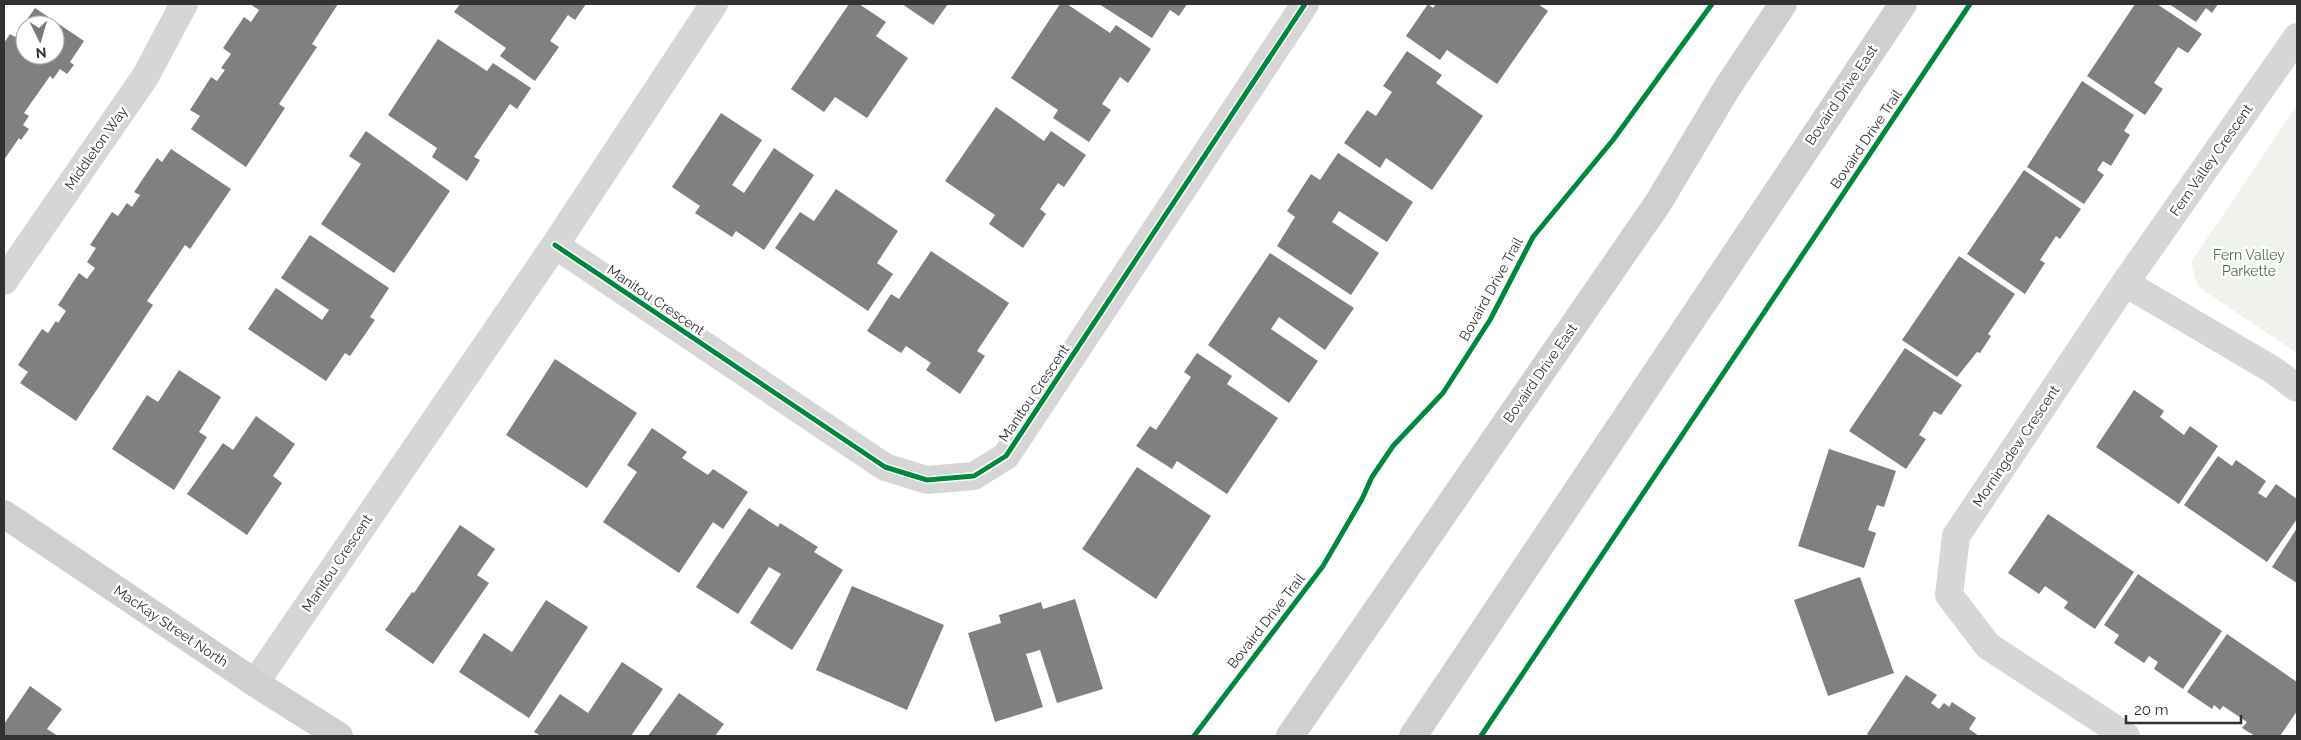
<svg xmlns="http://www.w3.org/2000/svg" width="2301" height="740" font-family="Raleway,sans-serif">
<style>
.green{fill:#f0f3ed}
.building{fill:#808080;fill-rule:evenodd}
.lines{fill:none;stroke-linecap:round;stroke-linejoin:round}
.street{stroke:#d6d6d6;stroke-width:28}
.secondary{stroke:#cfcfcf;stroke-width:28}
.cycleway-casing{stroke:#fff;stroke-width:8}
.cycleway{stroke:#00873e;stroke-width:5}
.labels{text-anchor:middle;stroke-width:5;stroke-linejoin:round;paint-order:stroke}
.street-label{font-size:14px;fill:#323232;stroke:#fff}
.park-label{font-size:14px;fill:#506c41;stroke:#fff}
</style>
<rect width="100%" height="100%" fill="#fff"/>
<path class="green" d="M 2297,105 L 2297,353 L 2197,286 L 2191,262 Z"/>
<path class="building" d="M 250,4 L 338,4 L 312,44 L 317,47 L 279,104 L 285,108 L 246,167 L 191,129 L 200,116 L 190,110 L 211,77 L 217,81 L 225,70 L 221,68 L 231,54 L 223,48 L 244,17 L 251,22 L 259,10 Z
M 460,4 L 586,4 L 575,20 L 568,15 L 550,41 L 559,47 L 535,81 L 500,56 L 506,48 L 454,12 Z
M 849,4 L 859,4 L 886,22 L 876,36 L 908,58 L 867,118 L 835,97 L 824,112 L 791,89 Z
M 902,4 L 948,4 L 933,25 Z
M 1060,4 L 1067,4 L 1110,33 L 1116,25 L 1151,49 L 1128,83 L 1120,77 L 1102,104 L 1111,110 L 1089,142 L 1053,118 L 1058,110 L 1011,78 Z
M 1099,4 L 1187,4 L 1179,16 L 1170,10 L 1152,38 Z
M 1428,4 L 1433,8 L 1436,4 L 1538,4 L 1548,11 L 1497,84 L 1447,50 L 1440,60 L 1406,36 Z
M 2135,4 L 2157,4 L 2202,34 L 2188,53 L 2178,47 L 2154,83 L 2163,89 L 2145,115 L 2087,76 Z
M 2169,4 L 2218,4 L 2212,13 L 2206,8 L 2196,22 Z
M 35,8 L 84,41 L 70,62 L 74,65 L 67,74 L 60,69 L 53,79 L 50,76 L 24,113 L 29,116 L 23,125 L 29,129 L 21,140 L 19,138 L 4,160 L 4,43 L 10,34 L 15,37 ZM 25,25 L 55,25 L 55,55 L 25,55 Z
M 438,39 L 487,71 L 493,63 L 531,88 L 517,109 L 510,104 L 474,157 L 480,160 L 467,181 L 432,157 L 437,148 L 388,115 Z
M 1407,51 L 1442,75 L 1436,83 L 1483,116 L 1432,190 L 1386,158 L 1380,168 L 1344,143 L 1367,110 L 1376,116 L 1392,92 L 1383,86 Z
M 2082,81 L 2134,115 L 2124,131 L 2130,135 L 2111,166 L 2103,161 L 2097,170 L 2104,175 L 2084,204 L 2027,167 Z
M 996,107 L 1044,141 L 1051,131 L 1086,155 L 1064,187 L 1058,183 L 1040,209 L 1046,214 L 1023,248 L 989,224 L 995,215 L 945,181 Z
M 721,113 L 762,140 L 732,185 L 744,193 L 774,148 L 814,175 L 764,250 L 736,231 L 732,237 L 695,213 L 700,206 L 672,187 Z
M 366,131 L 450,191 L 394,273 L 321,224 L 361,164 L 349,156 Z
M 171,149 L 231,189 L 190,249 L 185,245 L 147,301 L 153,305 L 76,421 L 20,383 L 28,372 L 18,365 L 42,329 L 48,333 L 56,321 L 58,323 L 66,311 L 58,305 L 79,273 L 87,279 L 95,268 L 87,262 L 96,248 L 90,245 L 112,212 L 118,216 L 127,203 L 132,207 L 140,195 L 134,192 L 157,158 L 162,162 Z
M 1338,153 L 1413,202 L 1387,242 L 1339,211 L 1332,222 L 1379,253 L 1351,295 L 1277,246 L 1295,217 L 1287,211 L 1311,174 L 1320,180 Z
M 2024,170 L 2081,209 L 2060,239 L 2056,236 L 2040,260 L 2045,263 L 2025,294 L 1967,254 Z
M 836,189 L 898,231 L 877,263 L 893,274 L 868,311 L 775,248 L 800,212 L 814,221 Z
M 310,235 L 389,288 L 370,317 L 375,320 L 350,356 L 345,353 L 326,381 L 248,329 L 276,288 L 322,320 L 329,310 L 281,278 Z
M 931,251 L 1009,303 L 977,351 L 985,356 L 960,394 L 926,370 L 931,363 L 906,346 L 901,353 L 867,331 L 891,294 L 899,299 Z
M 1270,253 L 1354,308 L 1325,350 L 1279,317 L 1271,329 L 1318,361 L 1289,403 L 1208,345 Z
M 1959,256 L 2015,294 L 1988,334 L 1991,336 L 1980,353 L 1977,352 L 1957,377 L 1902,340 Z
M 1905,348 L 1962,385 L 1941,415 L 1934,411 L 1919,435 L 1926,439 L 1906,469 L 1849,431 Z
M 1197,353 L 1232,376 L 1227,384 L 1278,418 L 1227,494 L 1177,461 L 1172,469 L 1136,446 L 1150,426 L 1156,430 L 1191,377 L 1184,372 Z
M 555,359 L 637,413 L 587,488 L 506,435 Z
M 179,370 L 221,397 L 199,432 L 207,437 L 174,490 L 112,449 L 147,395 L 158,402 Z
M 2134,390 L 2164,411 L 2160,417 L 2184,435 L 2190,426 L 2218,446 L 2179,504 L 2096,447 Z
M 256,416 L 295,444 L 273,476 L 282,483 L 247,535 L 187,494 L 223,443 L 233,450 Z
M 652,428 L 687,452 L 682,458 L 708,475 L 713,469 L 748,492 L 723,529 L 713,522 L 679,573 L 603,522 L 637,472 L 627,465 Z
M 1829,449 L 1896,471 L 1884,507 L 1877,505 L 1868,530 L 1876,533 L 1864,568 L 1798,546 Z
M 2218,456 L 2232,466 L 2236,460 L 2266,481 L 2258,493 L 2266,498 L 2276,484 L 2297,499 L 2297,519 L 2267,562 L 2184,505 Z
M 1137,467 L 1211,516 L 1156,599 L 1082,549 Z
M 749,508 L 778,527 L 780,523 L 818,547 L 814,552 L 843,570 L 792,650 L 750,623 L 781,574 L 769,567 L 738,614 L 696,587 Z
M 2048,514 L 2134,572 L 2095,629 L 2064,608 L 2068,602 L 2045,586 L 2039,594 L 2008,573 Z
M 460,525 L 495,549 L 477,575 L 489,583 L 433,664 L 385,630 L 412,592 L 414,593 Z
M 2297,528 L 2297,583 L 2272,567 Z
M 2138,574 L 2222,631 L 2183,689 L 2154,669 L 2158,662 L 2149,656 L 2144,663 L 2114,643 L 2119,635 L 2104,625 Z
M 1860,577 L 1894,673 L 1828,696 L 1794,600 Z
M 852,586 L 944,625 L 907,710 L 816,670 Z
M 1075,599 L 1103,689 L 1057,703 L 1040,650 L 1026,654 L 1043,707 L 995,722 L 968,633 L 1001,623 L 999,615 L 1041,602 L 1043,609 Z
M 546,600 L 588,627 L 529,718 L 459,672 L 484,633 L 512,652 Z
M 2227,634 L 2297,682 L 2297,711 L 2280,736 L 2255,736 L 2242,728 L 2247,722 L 2223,706 L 2220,710 L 2214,705 L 2212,709 L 2187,692 Z
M 622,662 L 663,689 L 631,736 L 541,736 L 534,732 L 560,694 L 588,713 Z
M 1906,675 L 1937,695 L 1931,703 L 1939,709 L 1944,703 L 1949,707 L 1952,702 L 1976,718 L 1969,729 L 1979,736 L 1870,736 L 1867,734 Z
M 30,686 L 62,709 L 47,729 L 58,736 L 4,736 L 4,724 Z
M 679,693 L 724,724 L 715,736 L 648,736 Z"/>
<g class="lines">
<path class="street" d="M 555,245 L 885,467 L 927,480 L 974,476 L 1006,456 L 1305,4
M 4,281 L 145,77 L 184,4
M 2125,283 L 2297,37
M 255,683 L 555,245 L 714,4
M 2126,736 L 1988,646 L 1949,595 L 1956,536 L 2125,283 L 2273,370 L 2297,388"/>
<path class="secondary" d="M 4,514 L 255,683 L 339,736
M 1290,736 L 1658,203 L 1727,88 L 1783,4
M 1413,736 L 1903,4"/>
<defs>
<path id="cycleway" d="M 555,245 L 885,467 L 927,480 L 974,476 L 1006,456 L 1305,4
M 1194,736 L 1323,566 L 1362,499 L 1372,477 L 1393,446 L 1443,393 L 1490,320 L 1533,237 L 1613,140 L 1712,4
M 1481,736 L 1970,4"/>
</defs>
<use href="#cycleway" class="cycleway-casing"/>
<use href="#cycleway" class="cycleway"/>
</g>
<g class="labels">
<g class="street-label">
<text transform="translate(1841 95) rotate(-56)" y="5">Bovaird Drive East</text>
<text transform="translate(1866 139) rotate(-56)" y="5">Bovaird Drive Trail</text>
<text transform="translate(96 148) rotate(-55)" y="5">Middleton Way</text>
<text transform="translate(2211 160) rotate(-55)" y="5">Fern Valley Crescent</text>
<text transform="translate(1491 289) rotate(-61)" y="5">Bovaird Drive Trail</text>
<text transform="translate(656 300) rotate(34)" y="5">Manitou Crescent</text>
<text transform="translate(1540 373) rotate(-55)" y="5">Bovaird Drive East</text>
<text transform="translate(1034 393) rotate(-56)" y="5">Manitou Crescent</text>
<text transform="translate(2016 446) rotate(-56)" y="5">Morningdew Crescent</text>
<text transform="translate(337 563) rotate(-56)" y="5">Manitou Crescent</text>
<text transform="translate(1266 621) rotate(-52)" y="5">Bovaird Drive Trail</text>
<text transform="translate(171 626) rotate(34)" y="5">MacKay Street North</text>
</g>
<g class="park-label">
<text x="2249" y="260">Fern Valley<tspan x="2249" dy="16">Parkette</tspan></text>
</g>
</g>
<rect width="2301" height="740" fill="none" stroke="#323232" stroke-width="10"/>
<g transform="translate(40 40) rotate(175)"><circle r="24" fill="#ffffff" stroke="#adadad"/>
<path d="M0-4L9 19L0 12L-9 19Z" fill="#7a7a7a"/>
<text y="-8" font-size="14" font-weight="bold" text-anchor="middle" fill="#323232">N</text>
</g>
<path d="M2126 715v8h115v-8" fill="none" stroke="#323232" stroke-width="2.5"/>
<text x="2134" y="715" font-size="15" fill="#323232" stroke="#ffffff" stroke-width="4" paint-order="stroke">20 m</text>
</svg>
